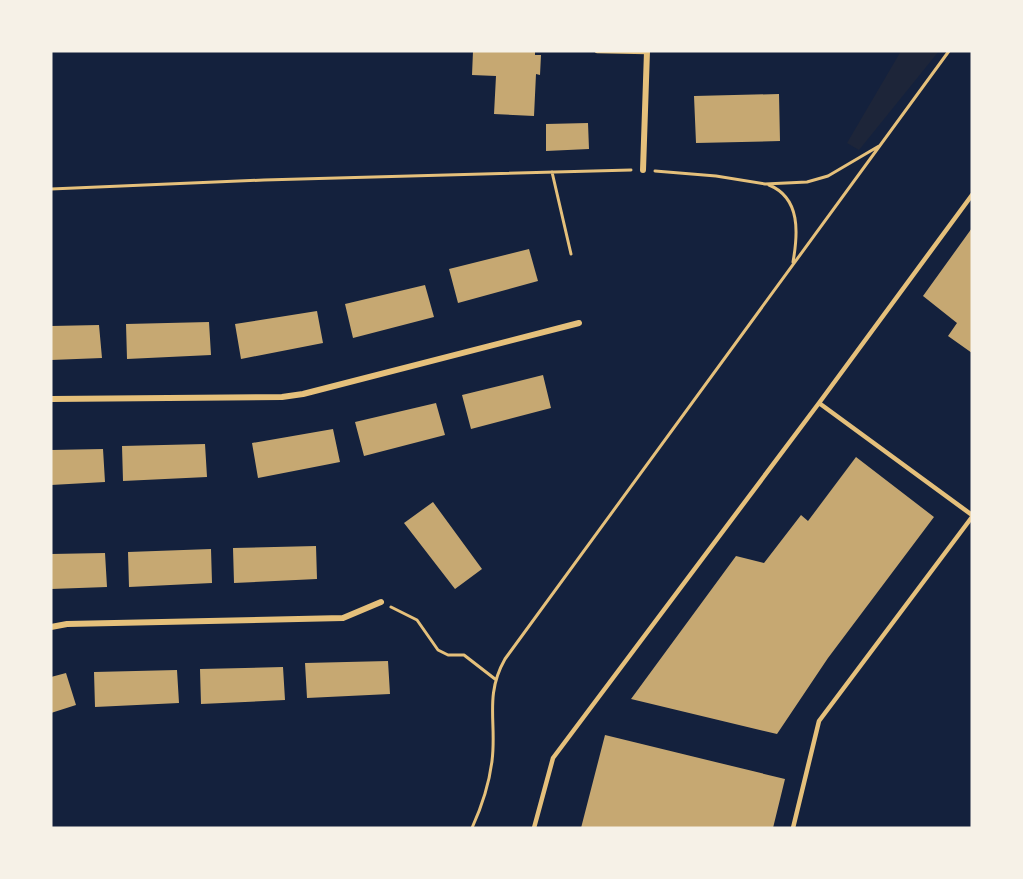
<svg xmlns="http://www.w3.org/2000/svg" width="1023" height="879" font-family="Signika,sans-serif">
<style>
.green{fill:#1d2539}
.building{fill:#c6a872}
.lines{fill:none;stroke-linecap:round;stroke-linejoin:round}
.path{stroke:#e5c07b;stroke-width:3}
.service{stroke:#e5c07b;stroke-width:4.5}
.minor{stroke:#e5c07b;stroke-width:6}
</style>
<rect width="100%" height="100%" fill="#14213d"/>
<path class="green" d="M 901,51 L 939,51 L 859,150 L 847,143 Z"/>
<path class="building" d="M 473,51 L 535,51 L 535,55 L 541,55 L 540,75 L 536,74 L 534,116 L 494,114 L 496,76 L 472,75 Z
M 779,94 L 780,141 L 696,143 L 694,96 Z
M 588,123 L 589,149 L 546,151 L 546,124 Z
M 972,228 L 972,353 L 948,336 L 957,323 L 923,296 Z
M 529,249 L 538,281 L 458,303 L 449,269 Z
M 425,285 L 434,317 L 353,338 L 345,304 Z
M 317,311 L 323,343 L 241,359 L 235,324 Z
M 209,322 L 211,355 L 127,359 L 126,324 Z
M 99,325 L 102,358 L 51,360 L 51,326 Z
M 543,375 L 551,408 L 471,429 L 462,395 Z
M 436,403 L 445,435 L 364,456 L 355,422 Z
M 333,429 L 340,462 L 258,478 L 252,443 Z
M 205,444 L 207,477 L 123,481 L 122,446 Z
M 103,449 L 105,482 L 51,485 L 51,450 Z
M 856,457 L 934,517 L 828,658 L 777,734 L 631,699 L 736,556 L 764,563 L 801,515 L 808,521 Z
M 433,502 L 482,569 L 455,589 L 404,523 Z
M 316,546 L 317,579 L 234,583 L 233,548 Z
M 211,549 L 212,583 L 129,587 L 128,552 Z
M 105,553 L 107,587 L 51,589 L 51,554 Z
M 388,661 L 390,694 L 307,698 L 305,663 Z
M 283,667 L 285,700 L 201,704 L 200,669 Z
M 177,670 L 179,703 L 95,707 L 94,672 Z
M 66,673 L 76,705 L 51,713 L 51,677 Z
M 605,735 L 785,779 L 773,828 L 581,828 Z"/>
<g class="lines">
<path class="path" d="M 655,171 L 716,176 L 765,184 L 807,182 L 828,176 L 879,146
M 552,172 L 571,254
M 769,185 C 801,198 798,234 793,262
M 51,189 L 264,180 L 631,170
M 391,607 L 417,620 L 438,650 L 448,655 L 464,655 L 495,679
M 472,828 C 482,806 489,785 492,761 C 497,723 484,696 505,659 L 949,51"/>
<path class="service" d="M 597,51 L 647,52
M 819,403 L 972,515
M 534,828 L 553,758 L 819,403 L 972,195
M 793,828 L 819,721 L 972,517"/>
<path class="minor" d="M 643,170 L 647,51
M 51,399 L 282,397 L 303,394 L 579,323
M 51,627 L 67,624 L 343,618 L 381,602"/>
</g>
<rect width="1023" height="879" fill="none" stroke="#f6f1e7" stroke-width="105"/>
</svg>
